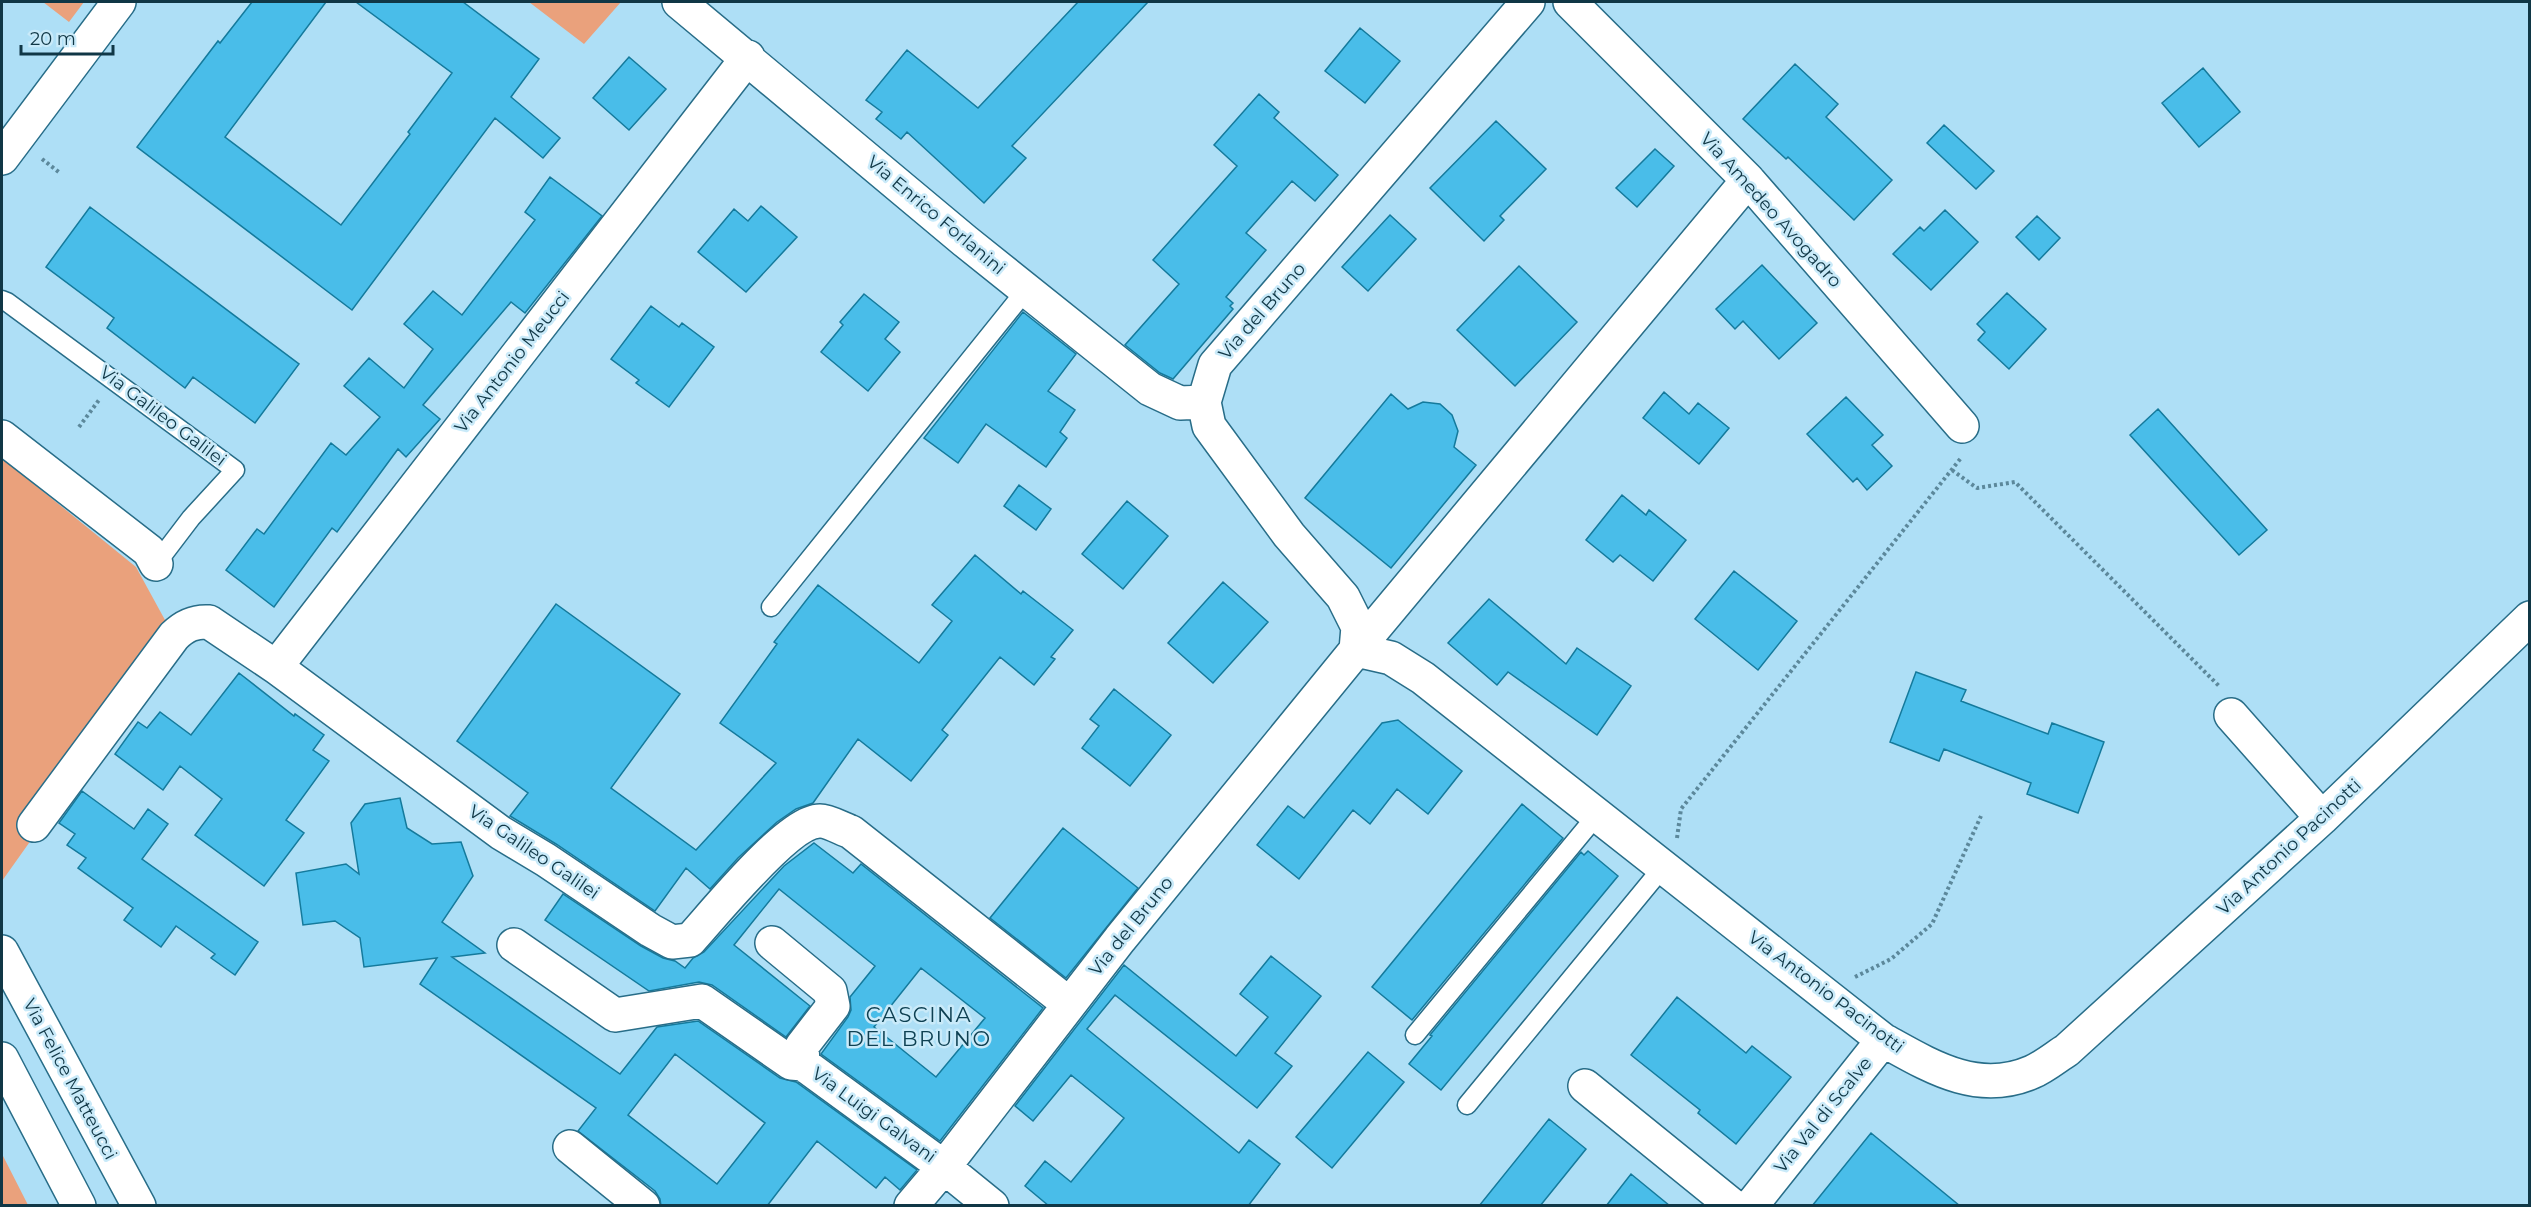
<svg xmlns="http://www.w3.org/2000/svg" width="2531" height="1207" font-family="Montserrat,sans-serif">
<style>
.green{fill:#eaa17c}
.building{fill:#49bde9;stroke:#147a9c;stroke-width:1.5;fill-rule:evenodd}
.lines{fill:none;stroke-linecap:round;stroke-linejoin:round}
.service-casing{stroke:#286d88;stroke-width:21}
.minor-casing{stroke:#286d88;stroke-width:36}
.secondary-casing{stroke:#286d88;stroke-width:36}
.path{stroke:#5c889b;stroke-width:4;stroke-dasharray:3 3;stroke-linecap:butt}
.service{stroke:#fff;stroke-width:18}
.minor{stroke:#fff;stroke-width:33}
.secondary{stroke:#fff;stroke-width:33}
.labels{text-anchor:middle;stroke-width:5;stroke-linejoin:round;paint-order:stroke}
.street-label{font-size:18px;fill:#103746;stroke:#c9eaf9}
.quarter-label{font-size:21px;letter-spacing:1.5px;fill:#0e4052;stroke:#c9eaf9}
</style>
<rect width="100%" height="100%" fill="#aedff6"/>
<path class="green" d="M 43,2 L 84,2 L 69,22 Z
M 529,2 L 621,2 L 584,44 Z
M 2,458 L 136,567 L 165,620 L 171,643 L 2,881 Z
M 2,1154 L 28,1205 L 2,1205 Z"/>
<path class="building" d="M 252,2 L 326,2 L 225,137 L 341,225 L 410,134 L 408,132 L 452,73 L 356,2 L 463,2 L 539,59 L 511,97 L 560,138 L 543,158 L 495,118 L 352,310 L 137,147 L 218,41 L 220,43 Z
M 1078,2 L 1148,2 L 1012,146 L 1026,158 L 984,203 L 907,132 L 901,139 L 876,119 L 882,112 L 866,100 L 907,50 L 978,108 Z
M 1360,28 L 1400,61 L 1365,103 L 1325,71 Z
M 629,57 L 666,89 L 629,130 L 593,98 Z
M 1795,64 L 1838,104 L 1826,117 L 1892,180 L 1854,220 L 1788,157 L 1786,159 L 1743,119 Z
M 2203,68 L 2240,112 L 2199,147 L 2162,103 Z
M 1259,94 L 1279,112 L 1274,118 L 1338,175 L 1315,201 L 1292,181 L 1246,233 L 1266,250 L 1226,297 L 1233,303 L 1230,306 L 1233,309 L 1173,379 L 1160,373 L 1125,345 L 1179,284 L 1153,260 L 1237,166 L 1214,145 Z
M 1496,121 L 1546,169 L 1500,216 L 1504,220 L 1484,241 L 1430,188 Z
M 1944,125 L 1994,171 L 1976,189 L 1927,143 Z
M 1655,149 L 1674,166 L 1637,207 L 1616,188 Z
M 550,177 L 602,216 L 525,313 L 511,302 L 423,405 L 440,419 L 406,457 L 398,449 L 337,532 L 332,528 L 274,607 L 226,570 L 257,529 L 264,534 L 331,443 L 346,455 L 380,417 L 344,386 L 369,358 L 404,388 L 433,349 L 404,324 L 433,291 L 462,315 L 535,220 L 525,212 Z
M 761,206 L 797,237 L 746,292 L 698,252 L 734,209 L 748,221 Z
M 90,207 L 299,364 L 255,423 L 193,377 L 185,388 L 107,328 L 114,318 L 46,267 Z
M 1945,210 L 1978,242 L 1931,290 L 1893,254 L 1920,227 L 1924,231 Z
M 1390,215 L 1416,239 L 1368,291 L 1342,267 Z
M 2037,216 L 2060,238 L 2039,260 L 2016,237 Z
M 1762,265 L 1817,323 L 1779,359 L 1743,321 L 1735,329 L 1716,309 Z
M 1519,266 L 1577,322 L 1515,386 L 1457,330 Z
M 2007,293 L 2046,329 L 2009,369 L 1978,340 L 1985,332 L 1977,324 Z
M 864,294 L 899,322 L 885,339 L 900,352 L 868,391 L 821,352 L 843,325 L 840,322 Z
M 651,306 L 679,327 L 682,323 L 714,347 L 669,407 L 636,383 L 639,380 L 611,359 Z
M 1023,312 L 1076,354 L 1048,391 L 1075,410 L 1060,432 L 1067,438 L 1046,467 L 986,424 L 958,463 L 924,438 Z
M 1664,392 L 1689,414 L 1698,403 L 1729,428 L 1699,464 L 1643,418 Z
M 1391,394 L 1408,409 L 1423,402 L 1440,404 L 1452,415 L 1458,431 L 1454,447 L 1476,465 L 1391,568 L 1305,498 Z
M 1846,397 L 1883,435 L 1872,445 L 1892,466 L 1867,490 L 1857,478 L 1853,482 L 1807,434 Z
M 2158,409 L 2267,530 L 2239,555 L 2130,435 Z
M 1019,485 L 1051,509 L 1036,530 L 1004,506 Z
M 1622,495 L 1646,515 L 1649,510 L 1686,540 L 1653,581 L 1620,555 L 1613,562 L 1586,540 Z
M 1127,501 L 1168,536 L 1123,589 L 1082,554 Z
M 975,555 L 1021,594 L 1023,591 L 1073,630 L 1051,657 L 1055,659 L 1034,685 L 1000,657 L 942,730 L 948,735 L 911,781 L 858,739 L 813,803 L 796,809 L 777,822 L 738,858 L 710,889 L 686,868 L 655,911 L 556,844 L 510,816 L 528,793 L 457,741 L 556,604 L 680,694 L 611,788 L 696,850 L 776,763 L 720,723 L 777,644 L 774,642 L 818,585 L 919,663 L 952,621 L 932,605 Z
M 1734,571 L 1797,621 L 1758,670 L 1695,619 Z
M 1223,582 L 1268,622 L 1213,683 L 1168,643 Z
M 1489,599 L 1566,664 L 1577,648 L 1631,686 L 1597,735 L 1508,672 L 1497,685 L 1448,643 Z
M 1916,672 L 1966,690 L 1961,701 L 2048,734 L 2052,723 L 2104,742 L 2078,813 L 2027,794 L 2031,783 L 1944,749 L 1939,761 L 1890,742 Z
M 239,673 L 294,716 L 295,714 L 324,735 L 313,750 L 329,761 L 286,820 L 304,833 L 264,886 L 195,835 L 222,799 L 180,766 L 163,790 L 115,754 L 138,722 L 147,728 L 160,712 L 191,735 Z
M 1114,689 L 1171,735 L 1130,786 L 1082,748 L 1099,726 L 1090,719 Z
M 1398,720 L 1462,771 L 1428,814 L 1397,789 L 1370,824 L 1353,810 L 1299,879 L 1257,845 L 1288,806 L 1304,818 L 1382,723 Z
M 82,791 L 134,829 L 148,809 L 168,824 L 142,859 L 258,942 L 235,975 L 211,958 L 215,954 L 176,926 L 161,947 L 124,920 L 133,908 L 78,868 L 86,858 L 67,845 L 75,834 L 59,823 Z
M 400,798 L 407,828 L 432,844 L 461,842 L 473,876 L 442,922 L 485,953 L 452,957 L 620,1074 L 657,1027 L 698,1021 L 780,1078 L 796,1082 L 917,1170 L 900,1190 L 885,1177 L 876,1188 L 817,1141 L 767,1206 L 661,1206 L 660,1199 L 655,1191 L 578,1131 L 596,1108 L 420,984 L 437,958 L 364,967 L 360,938 L 335,921 L 303,925 L 296,873 L 346,864 L 359,874 L 351,823 L 365,804 ZM 675,1054 L 765,1123 L 717,1184 L 628,1115 Z
M 1522,804 L 1563,838 L 1412,1020 L 1372,987 Z
M 1063,828 L 1138,888 L 1066,978 L 990,918 Z
M 814,843 L 853,873 L 861,864 L 1043,1008 L 940,1141 L 821,1054 L 848,1017 L 851,1010 L 850,997 L 875,966 L 779,889 L 734,945 L 810,1006 L 786,1037 L 712,985 L 699,982 L 649,991 L 545,920 L 563,894 L 641,946 L 663,958 L 675,961 L 685,968 L 693,958 L 704,952 L 784,866 ZM 921,968 L 985,1018 L 936,1077 L 874,1027 Z
M 1588,851 L 1618,876 L 1441,1090 L 1409,1064 L 1432,1036 L 1430,1035 L 1581,852 L 1584,855 Z
M 1271,956 L 1321,996 L 1275,1053 L 1292,1066 L 1257,1108 L 1115,995 L 1087,1029 L 1239,1153 L 1249,1140 L 1280,1164 L 1248,1206 L 1049,1206 L 1025,1186 L 1045,1161 L 1071,1182 L 1124,1118 L 1071,1075 L 1033,1121 L 1015,1106 L 1124,965 L 1236,1056 L 1268,1017 L 1240,994 Z
M 1677,997 L 1746,1053 L 1752,1046 L 1791,1077 L 1736,1144 L 1698,1113 L 1700,1110 L 1631,1055 Z
M 1368,1052 L 1404,1082 L 1332,1168 L 1296,1137 Z
M 1549,1119 L 1586,1149 L 1540,1206 L 1479,1206 Z
M 1871,1133 L 1960,1206 L 1812,1206 Z
M 1631,1174 L 1670,1206 L 1606,1206 Z"/>
<g class="lines">
<defs>
<path id="service" d="M 2,300 L 7,302 L 235,470 L 191,518 L 156,564
M 771,607 L 1026,290
M 1415,1035 L 1597,815
M 1467,1105 L 1663,867"/>
<path id="minor" d="M 679,2 L 965,241 L 1150,389 L 1180,403 L 1204,402
M 1528,2 L 1215,365 L 1204,402 L 1209,426 L 1289,535 L 1343,597 L 1358,627 L 1356,650 L 1748,180
M 1570,2 L 1748,180 L 1962,426
M 2,158 L 119,2
M 2,437 L 149,551 L 156,564
M 276,667 L 748,57
M 2231,715 L 2322,818
M 34,825 L 174,636 C 184,626 194,621 209,622 L 276,667 L 501,833 L 546,860 L 650,930 L 672,942 L 690,940 C 713,915 788,821 820,821 C 829,821 842,829 851,832 L 1069,1004
M 772,943 L 830,991 L 833,1006 L 802,1046 L 803,1064 L 944,1167 L 992,1206
M 514,945 L 615,1015 L 702,1001 L 791,1063 L 803,1064
M 1585,1086 L 1733,1206
M 570,1147 L 643,1206
M 911,1206 L 944,1167 L 1120,939 L 1356,650 L 1391,658 L 1423,678 L 1883,1040 C 1930,1066 1977,1096 2032,1072 C 2044,1067 2056,1057 2067,1050 L 2322,818 L 2530,618
M 1751,1206 L 1883,1040"/>
<path id="secondary" d="M 2,952 L 139,1206
M 2,1059 L 79,1206"/>
</defs>
<use href="#service" class="service-casing"/>
<use href="#minor" class="minor-casing"/>
<use href="#secondary" class="secondary-casing"/>
<path class="path" d="M 42,159 L 60,173
M 79,427 L 99,400
M 1952,470 L 1977,488 L 2015,482 L 2220,687
M 1677,838 L 1681,809 L 1961,458
M 1855,977 L 1891,959 L 1932,924 L 1981,816"/>
<use href="#service" class="service"/>
<use href="#minor" class="minor"/>
<use href="#secondary" class="secondary"/>
</g>
<g class="labels">
<g class="street-label">
<text transform="translate(1771 210) rotate(48)" y="6">Via Amedeo Avogadro</text>
<text transform="translate(936 215) rotate(40)" y="6">Via Enrico Forlanini</text>
<text transform="translate(1262 311) rotate(-49)" y="6">Via del Bruno</text>
<text transform="translate(512 362) rotate(-52)" y="6">Via Antonio Meucci</text>
<text transform="translate(163 416) rotate(37)" y="6">Via Galileo Galilei</text>
<text transform="translate(2289 847) rotate(-43)" y="6">Via Antonio Pacinotti</text>
<text transform="translate(534 852) rotate(34)" y="6">Via Galileo Galilei</text>
<text transform="translate(1131 926) rotate(-51)" y="6">Via del Bruno</text>
<text transform="translate(1826 992) rotate(37)" y="6">Via Antonio Pacinotti</text>
<text transform="translate(70 1079) rotate(62)" y="6">Via Felice Matteucci</text>
<text transform="translate(874 1115) rotate(36)" y="6">Via Luigi Galvani</text>
<text transform="translate(1823 1115) rotate(-51)" y="6">Via Val di Scalve</text>
</g>
<g class="quarter-label">
<text x="919" y="1022">CASCINA<tspan x="919" dy="24">DEL BRUNO</tspan></text>
</g>
</g>
<rect width="2531" height="1207" fill="none" stroke="#103746" stroke-width="6"/>
<path d="M21 45v9h92v-9" fill="none" stroke="#103746" stroke-width="3"/>
<text x="30" y="45" font-size="18" fill="#103746" stroke="#c9eaf9" stroke-width="4.5" paint-order="stroke">20 m</text>
</svg>
